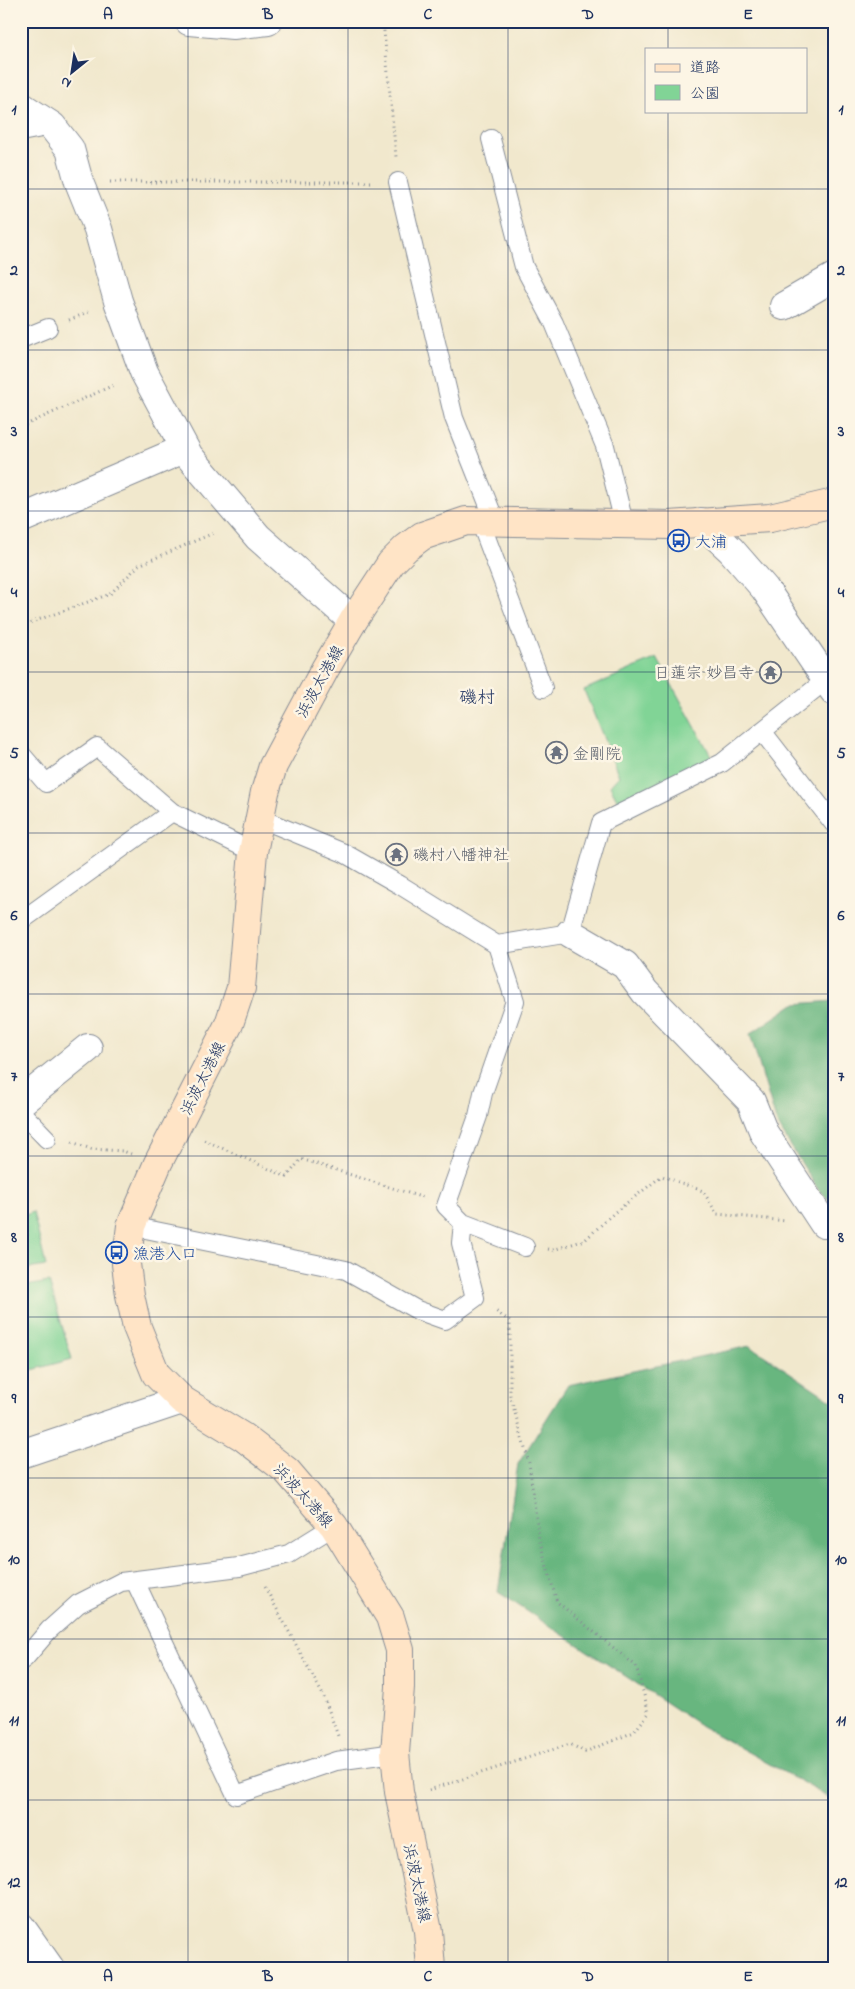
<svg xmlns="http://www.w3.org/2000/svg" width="855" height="1989" font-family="'Indie Flower','Klee One',sans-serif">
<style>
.green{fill:#81d496;stroke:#4e827a}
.forest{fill:#68b67f;stroke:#42726e}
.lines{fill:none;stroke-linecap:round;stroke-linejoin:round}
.service-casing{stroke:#868c96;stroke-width:20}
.minor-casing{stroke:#868c96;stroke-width:30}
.secondary-casing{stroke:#868c96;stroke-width:30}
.path{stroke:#868c96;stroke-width:3;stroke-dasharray:1 4;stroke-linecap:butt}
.service{stroke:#fff;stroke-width:18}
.minor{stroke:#fff;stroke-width:28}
.secondary{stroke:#ffe4c6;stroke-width:28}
.grid{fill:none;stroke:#1b2f5e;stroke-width:1;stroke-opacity:0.55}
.labels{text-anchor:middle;stroke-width:5;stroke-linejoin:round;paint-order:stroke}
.transit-label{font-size:16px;fill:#164399;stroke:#fcf5e5;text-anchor:start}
.worship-label{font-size:16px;fill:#5b616d;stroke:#fcf5e5;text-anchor:start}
.street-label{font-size:16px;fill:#1b2f5e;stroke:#fcf5e5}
.neighbourhood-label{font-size:18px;fill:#1b2f5e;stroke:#fcf5e5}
.neatline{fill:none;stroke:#1b2f5e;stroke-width:2}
.grid-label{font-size:16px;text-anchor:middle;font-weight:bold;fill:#1b2f5e}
</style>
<rect width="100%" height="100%" fill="#fcf5e5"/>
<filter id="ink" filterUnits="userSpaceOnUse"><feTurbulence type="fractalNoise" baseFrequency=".02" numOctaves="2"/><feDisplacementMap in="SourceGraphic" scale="10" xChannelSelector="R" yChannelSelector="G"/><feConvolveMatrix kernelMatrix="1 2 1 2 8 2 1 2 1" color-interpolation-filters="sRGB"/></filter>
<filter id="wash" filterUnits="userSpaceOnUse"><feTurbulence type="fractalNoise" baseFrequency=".0096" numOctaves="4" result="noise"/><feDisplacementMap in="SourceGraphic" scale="20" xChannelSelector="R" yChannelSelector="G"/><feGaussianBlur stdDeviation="1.12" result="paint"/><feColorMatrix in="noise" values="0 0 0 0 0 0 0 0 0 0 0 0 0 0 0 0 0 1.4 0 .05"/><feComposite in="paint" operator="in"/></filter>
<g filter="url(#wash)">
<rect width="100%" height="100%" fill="#f1e8cd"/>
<path class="green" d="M 657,658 L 714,761 L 621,807 L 610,786 L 619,776 L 584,690 Z
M 33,1212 L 46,1266 L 21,1270 L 21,1217 Z
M 49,1282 L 72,1359 L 21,1373 L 21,1287 Z"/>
<path class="forest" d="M 834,1001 L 834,1204 L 819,1191 L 777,1124 L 750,1034 L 794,1004 Z
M 750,1346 L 834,1402 L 834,1800 L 701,1726 L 498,1592 L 518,1464 L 568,1385 Z"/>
</g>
<g filter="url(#ink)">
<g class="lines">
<defs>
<path id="service" d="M 21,132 L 52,126
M 491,139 L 524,267 L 554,323 L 605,446 L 624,523
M 398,182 L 454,418 L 495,521
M 21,339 L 48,328
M 480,521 L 543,688
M 762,731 L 834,824
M 21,754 L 46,783 L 97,747 L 172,812 L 253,852
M 259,818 L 344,853 L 400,885 L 497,945 L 570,933 L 601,823 L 722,763 L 826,680
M 21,921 L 172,812
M 497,945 L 515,1001 L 483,1093 L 478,1116 L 446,1206 L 463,1223 L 525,1247
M 21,1112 L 47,1139
M 131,1226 L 346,1270 L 417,1310 L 445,1320 L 475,1298 L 461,1243 L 463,1223
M 135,1581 L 236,1795 L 336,1761 L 395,1753
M 21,1661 L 25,1658 L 49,1630 L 78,1604 L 121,1582 L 239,1567 L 289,1554 L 334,1526"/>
<path id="minor" d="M 189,21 L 233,25 L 268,21
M 21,106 L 52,126 L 70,149 L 79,182 L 98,229 L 118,301 L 144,372 L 189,456 L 258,537 L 353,621
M 784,306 L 834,277
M 21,519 L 184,449
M 701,522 L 731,550 L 765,589 L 834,691
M 570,933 L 625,965 L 645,992 L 751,1101 L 764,1133 L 824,1224
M 21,1102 L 88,1048
M 21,1454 L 182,1400
M 21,1927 L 50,1968"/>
<path id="secondary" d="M 431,1968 L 428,1931 L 399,1792 L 395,1753 L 400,1687 L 400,1650 L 390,1617 L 334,1526 L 287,1471 L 243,1437 L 182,1400 L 156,1374 L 137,1327 L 130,1295 L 126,1264 L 131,1226 L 158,1163 L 229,1024 L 241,988 L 253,852 L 265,792 L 273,766 L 325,669 L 353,621 L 391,563 L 406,548 L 422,536 L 466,521 L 669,525 L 770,518 L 834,503"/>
</defs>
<use href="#service" class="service-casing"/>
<use href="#minor" class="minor-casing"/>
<use href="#secondary" class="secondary-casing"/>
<path class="path" d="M 383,21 L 396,157
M 110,182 L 374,182
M 69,320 L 91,311
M 21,427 L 116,384
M 21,626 L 110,594 L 139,565 L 216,532
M 204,1140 L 287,1177 L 301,1159 L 424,1198
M 72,1142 L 91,1149 L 123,1151 L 131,1154
M 548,1249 L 553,1250 L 585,1240 L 615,1212 L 662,1176 L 703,1191 L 717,1214 L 786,1221
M 265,1587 L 324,1697 L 338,1736
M 429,1790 L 570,1744 L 585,1752 L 634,1732 L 649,1713 L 636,1666 L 557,1602 L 539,1539 L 529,1463 L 510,1395 L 510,1321 L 494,1310"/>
<use href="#service" class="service"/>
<use href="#minor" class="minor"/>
<use href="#secondary" class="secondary"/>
</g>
</g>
<path class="grid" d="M 188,21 L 188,1968M 348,21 L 348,1968M 508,21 L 508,1968M 668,21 L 668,49M 668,111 L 668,1968M 21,189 L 834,189M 21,350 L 834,350M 21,511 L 834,511M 21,672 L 834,672M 21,833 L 834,833M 21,994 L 834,994M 21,1156 L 834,1156M 21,1317 L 834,1317M 21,1478 L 834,1478M 21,1639 L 834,1639M 21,1800 L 834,1800"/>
<defs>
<symbol id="bus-ring" viewBox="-11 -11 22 22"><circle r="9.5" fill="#fcf5e5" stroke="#1a4fb4" stroke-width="1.5"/><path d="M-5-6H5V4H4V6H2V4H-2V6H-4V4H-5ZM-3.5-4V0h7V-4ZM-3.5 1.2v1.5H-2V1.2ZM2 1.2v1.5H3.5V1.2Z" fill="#1a4fb4"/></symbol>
<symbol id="temple-ring" viewBox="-11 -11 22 22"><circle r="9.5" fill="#fcf5e5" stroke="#6b7280" stroke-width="1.5"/><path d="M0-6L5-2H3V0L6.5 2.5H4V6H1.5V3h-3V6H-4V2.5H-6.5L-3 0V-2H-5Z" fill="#6b7280"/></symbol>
</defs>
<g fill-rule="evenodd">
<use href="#bus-ring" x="666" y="528" width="25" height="25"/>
<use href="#temple-ring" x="758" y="660" width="25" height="25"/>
<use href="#temple-ring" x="544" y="740" width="25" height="25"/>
<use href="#temple-ring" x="384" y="842" width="25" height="25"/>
<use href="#bus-ring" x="104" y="1240" width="25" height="25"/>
</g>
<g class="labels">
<g class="transit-label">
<text x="695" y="547">大浦</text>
<text x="133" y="1259">漁港入口</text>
</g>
<g class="worship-label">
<text x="754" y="678" text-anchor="end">日蓮宗 妙昌寺</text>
<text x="573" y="759">金剛院</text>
<text x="413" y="860">磯村八幡神社</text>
</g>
<g class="street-label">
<text transform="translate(319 681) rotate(-61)" y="6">浜波太港線</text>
<text transform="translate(202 1078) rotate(-63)" y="6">浜波太港線</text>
<text transform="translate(304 1495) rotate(48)" y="6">浜波太港線</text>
<text transform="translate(418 1883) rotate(78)" y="6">浜波太港線</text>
</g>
<g class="neighbourhood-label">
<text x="477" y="703">磯村</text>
</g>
</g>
<rect width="855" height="1989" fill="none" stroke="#fcf5e5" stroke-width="55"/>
<rect x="645" y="48" width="162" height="65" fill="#fcf5e5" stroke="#a2a6af"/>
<rect x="655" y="64" width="25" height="8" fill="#ffe4c6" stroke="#a2a6af"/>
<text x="690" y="72" font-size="15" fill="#1b2f5e">道路</text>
<rect x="655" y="85" width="25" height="15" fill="#81d496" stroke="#a2a6af"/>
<text x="690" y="98" font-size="15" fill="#1b2f5e">公園</text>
<g transform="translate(72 72) rotate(210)" stroke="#fcf5e5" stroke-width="4" paint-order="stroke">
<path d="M0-4L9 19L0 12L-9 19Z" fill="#1b2f5e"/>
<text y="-8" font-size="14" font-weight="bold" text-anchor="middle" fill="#1b2f5e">N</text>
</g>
<rect x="28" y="28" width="800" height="1934" class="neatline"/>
<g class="grid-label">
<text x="108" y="19">A</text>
<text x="268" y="19">B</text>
<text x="428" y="19">C</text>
<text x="588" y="19">D</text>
<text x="748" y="19">E</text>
<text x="14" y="114">1</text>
<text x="841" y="114">1</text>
<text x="14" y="275">2</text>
<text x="841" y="275">2</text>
<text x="14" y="436">3</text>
<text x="841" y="436">3</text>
<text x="14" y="597">4</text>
<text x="841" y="597">4</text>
<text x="14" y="758">5</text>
<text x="841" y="758">5</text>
<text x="14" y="920">6</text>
<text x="841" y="920">6</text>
<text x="14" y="1081">7</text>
<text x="841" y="1081">7</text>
<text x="14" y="1242">8</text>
<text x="841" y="1242">8</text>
<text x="14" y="1403">9</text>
<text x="841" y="1403">9</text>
<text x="14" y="1564">10</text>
<text x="841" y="1564">10</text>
<text x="14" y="1725">11</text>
<text x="841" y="1725">11</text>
<text x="14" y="1887">12</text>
<text x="841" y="1887">12</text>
<text x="108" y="1981">A</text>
<text x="268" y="1981">B</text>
<text x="428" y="1981">C</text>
<text x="588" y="1981">D</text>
<text x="748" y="1981">E</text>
</g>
</svg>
